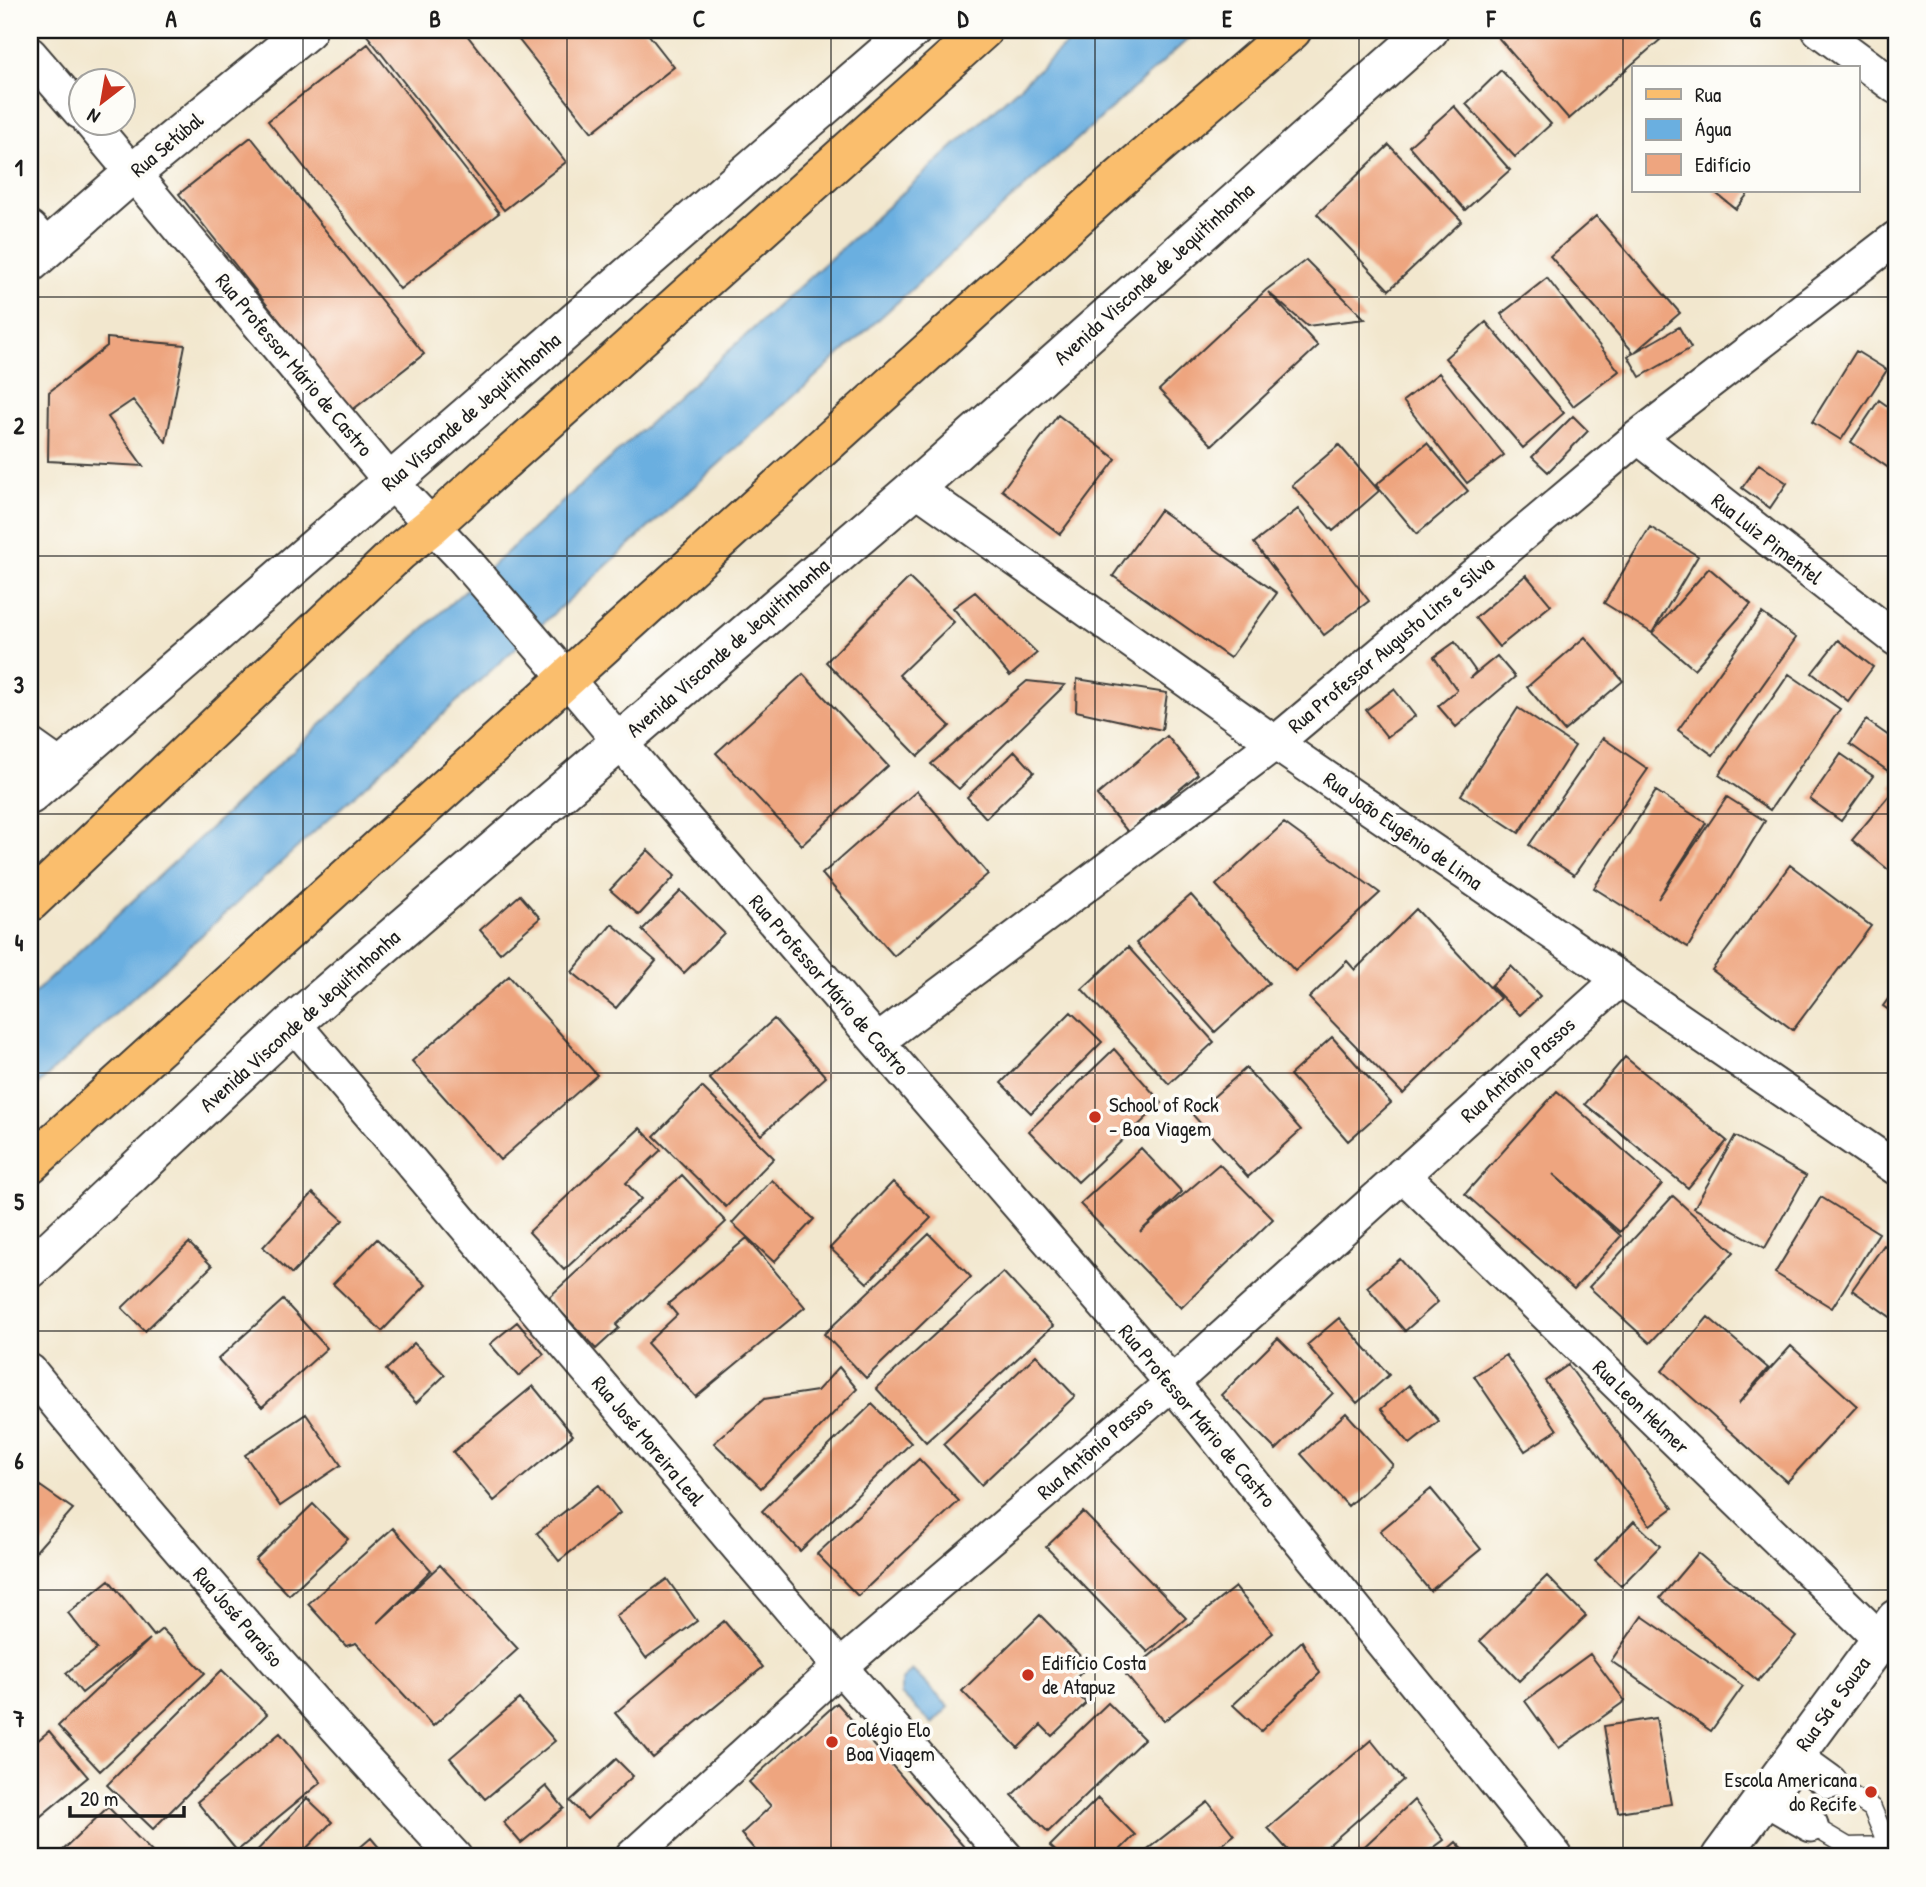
<svg xmlns="http://www.w3.org/2000/svg" width="1926" height="1887" font-family="'Patrick Hand',sans-serif">
<style>
.water{fill:#6aafe0;stroke:#43667e;stroke-width:2}
.building{fill:#eea57f}
.lines{fill:none;stroke-linecap:round;stroke-linejoin:round}
.service-casing{stroke:#3c3a37;stroke-width:21}
.minor-casing{stroke:#3c3a37;stroke-width:37}
.tertiary-casing{stroke:#3c3a37;stroke-width:42}
.primary-casing{stroke:#3c3a37;stroke-width:42}
.service{stroke:#fff;stroke-width:18}
.minor{stroke:#fff;stroke-width:33}
.tertiary{stroke:#fff;stroke-width:38}
.primary{stroke:#fabe6d;stroke-width:38}
.grid{fill:none;stroke:#1c1c1c;stroke-width:2;stroke-opacity:0.55}
.poi-dot{fill:#c8321e;stroke:#fdfcf7;stroke-width:2.5}
.labels{text-anchor:middle;stroke-width:7;stroke-linejoin:round;paint-order:stroke}
.street-label{font-size:21px;fill:#1c1c1c;stroke:#fdfcf7}
.poi-label{font-size:21px;fill:#1c1c1c;stroke:#fdfcf7;text-anchor:start}
.neatline{fill:none;stroke:#1c1c1c;stroke-width:2.5}
.grid-label{font-size:23px;text-anchor:middle;font-weight:bold;fill:#1c1c1c}
</style>
<rect width="100%" height="100%" fill="#fdfcf7"/>
<filter id="ink" filterUnits="userSpaceOnUse"><feTurbulence type="fractalNoise" baseFrequency=".0143" numOctaves="2"/><feDisplacementMap in="SourceGraphic" scale="14" xChannelSelector="R" yChannelSelector="G"/><feConvolveMatrix kernelMatrix="1 2 1 2 8 2 1 2 1" color-interpolation-filters="sRGB"/></filter>
<filter id="wash" filterUnits="userSpaceOnUse"><feTurbulence type="fractalNoise" baseFrequency=".00686" numOctaves="4" result="noise"/><feDisplacementMap in="SourceGraphic" scale="28" xChannelSelector="R" yChannelSelector="G"/><feGaussianBlur stdDeviation="1.57" result="paint"/><feColorMatrix in="noise" values="0 0 0 0 0 0 0 0 0 0 0 0 0 0 0 0 0 1.4 0 .05"/><feComposite in="paint" operator="in"/></filter>
<g filter="url(#wash)">
<rect width="100%" height="100%" fill="#f2e7ce"/>
<path class="water" d="M 1082,30 L 1198,30 L 487,674 L 30,1092 L 30,997 L 439,614 Z
M 912,1670 L 949,1707 L 932,1724 L 901,1694 L 901,1681 Z"/>
<g id="blocks">
<path class="building" d="M 371,30 L 463,30 L 566,162 L 504,210 L 366,34 Z
M 511,30 L 645,30 L 674,67 L 592,132 Z
M 1500,30 L 1651,30 L 1660,40 L 1569,119 L 1495,34 Z
M 368,44 L 499,213 L 400,289 L 268,121 Z
M 1501,70 L 1551,124 L 1515,157 L 1466,104 Z
M 1454,106 L 1510,170 L 1465,210 L 1409,146 Z
M 251,137 L 424,354 L 351,411 L 179,194 Z
M 1389,145 L 1462,221 L 1389,290 L 1317,214 Z
M 1713,191 L 1750,191 L 1736,209 Z
M 1596,216 L 1680,313 L 1635,352 L 1679,327 L 1691,348 L 1640,377 L 1628,356 L 1634,353 L 1550,256 Z
M 1306,260 L 1365,319 L 1307,326 L 1268,292 L 1318,346 L 1212,445 L 1159,390 L 1266,290 Z
M 1547,278 L 1619,371 L 1573,406 L 1501,314 Z
M 1486,322 L 1564,413 L 1523,448 L 1445,358 Z
M 107,338 L 185,345 L 166,442 L 133,400 L 108,417 L 143,466 L 48,461 L 49,392 L 107,346 Z
M 1856,351 L 1887,370 L 1841,440 L 1812,422 Z
M 1439,373 L 1504,455 L 1467,483 L 1403,401 Z
M 1879,400 L 1896,412 L 1896,473 L 1851,442 Z
M 1058,415 L 1116,459 L 1060,534 L 1002,490 Z
M 1573,416 L 1588,431 L 1548,472 L 1532,457 Z
M 1427,443 L 1468,491 L 1417,534 L 1376,485 Z
M 1339,445 L 1379,491 L 1333,531 L 1292,485 Z
M 1759,464 L 1787,483 L 1770,508 L 1742,488 Z
M 1298,509 L 1369,601 L 1324,635 L 1254,543 Z
M 1160,510 L 1277,593 L 1230,658 L 1113,576 Z
M 1650,527 L 1698,556 L 1652,633 L 1709,568 L 1751,604 L 1694,669 L 1652,633 L 1604,603 Z
M 1526,575 L 1551,605 L 1499,647 L 1475,618 Z
M 909,578 L 954,622 L 899,675 L 950,726 L 918,756 L 826,662 Z
M 975,592 L 1037,653 L 1010,676 L 953,608 Z
M 1762,613 L 1796,638 L 1713,755 L 1678,730 Z
M 1585,637 L 1623,681 L 1564,731 L 1527,687 Z
M 1838,640 L 1873,667 L 1848,701 L 1812,673 Z
M 1455,642 L 1476,672 L 1470,678 L 1497,656 L 1515,677 L 1456,727 L 1438,706 L 1457,690 L 1434,657 Z
M 803,674 L 888,766 L 802,845 L 716,753 Z
M 1789,674 L 1840,709 L 1770,810 L 1719,775 Z
M 1077,679 L 1167,693 L 1162,730 L 1076,711 Z
M 1027,681 L 1065,685 L 959,789 L 931,764 Z
M 1394,689 L 1415,716 L 1387,737 L 1366,710 Z
M 1518,708 L 1575,746 L 1519,833 L 1461,795 Z
M 1866,720 L 1896,741 L 1896,759 L 1888,771 L 1850,744 Z
M 1167,736 L 1198,774 L 1128,832 L 1097,795 Z
M 1603,738 L 1648,769 L 1574,875 L 1529,845 Z
M 1015,751 L 1034,772 L 986,818 L 967,797 Z
M 1841,754 L 1873,776 L 1841,821 L 1810,799 Z
M 1896,781 L 1896,876 L 1852,840 L 1894,790 L 1891,787 Z
M 917,791 L 988,874 L 894,956 L 822,874 Z
M 1656,791 L 1706,823 L 1658,899 L 1727,797 L 1765,821 L 1688,947 L 1594,888 Z
M 1284,823 L 1380,893 L 1295,971 L 1216,885 Z
M 648,850 L 675,876 L 639,915 L 610,890 Z
M 1790,865 L 1871,926 L 1793,1030 L 1712,970 Z
M 681,891 L 724,933 L 684,973 L 642,930 Z
M 520,895 L 540,918 L 500,953 L 480,930 Z
M 1191,895 L 1269,983 L 1215,1032 L 1136,943 Z
M 1416,909 L 1500,998 L 1403,1094 L 1309,998 L 1347,961 L 1355,970 Z
M 612,924 L 656,961 L 616,1008 L 572,972 Z
M 1128,947 L 1214,1042 L 1169,1084 L 1082,989 Z
M 1511,966 L 1540,996 L 1520,1015 L 1491,986 Z
M 509,976 L 597,1075 L 500,1160 L 412,1061 Z
M 1896,988 L 1896,1015 L 1883,1006 Z
M 1071,1012 L 1102,1042 L 1031,1113 L 1001,1083 Z
M 774,1019 L 826,1077 L 761,1135 L 709,1078 Z
M 1332,1037 L 1391,1103 L 1348,1141 L 1290,1075 Z
M 1114,1049 L 1162,1103 L 1078,1182 L 1029,1131 Z
M 1625,1057 L 1727,1141 L 1688,1188 L 1585,1104 Z
M 1246,1068 L 1301,1130 L 1248,1177 L 1193,1115 Z
M 702,1087 L 774,1158 L 726,1207 L 654,1136 Z
M 1557,1091 L 1662,1184 L 1620,1232 L 1553,1174 L 1621,1236 L 1574,1289 L 1465,1194 Z
M 640,1128 L 661,1150 L 626,1183 L 641,1199 L 564,1270 L 529,1232 Z
M 1735,1136 L 1806,1176 L 1765,1248 L 1694,1208 Z
M 1141,1148 L 1182,1192 L 1140,1232 L 1219,1164 L 1273,1219 L 1181,1308 L 1080,1204 Z
M 682,1175 L 726,1222 L 616,1325 L 619,1328 L 596,1349 L 548,1298 Z
M 772,1180 L 814,1219 L 774,1262 L 732,1223 Z
M 893,1182 L 931,1218 L 867,1283 L 830,1248 Z
M 313,1193 L 343,1220 L 292,1274 L 263,1247 Z
M 1673,1196 L 1734,1252 L 1650,1343 L 1589,1287 Z
M 1821,1197 L 1879,1233 L 1832,1308 L 1775,1273 Z
M 929,1234 L 971,1277 L 866,1378 L 824,1334 Z
M 747,1238 L 805,1307 L 696,1397 L 647,1343 L 677,1315 L 668,1304 Z
M 377,1239 L 426,1285 L 382,1331 L 333,1284 Z
M 189,1243 L 212,1266 L 145,1331 L 122,1308 Z
M 1884,1245 L 1896,1254 L 1896,1321 L 1852,1290 Z
M 1400,1259 L 1438,1302 L 1405,1331 L 1367,1287 Z
M 1003,1272 L 1053,1326 L 926,1442 L 876,1388 Z
M 283,1300 L 327,1348 L 262,1407 L 218,1359 Z
M 1708,1317 L 1768,1368 L 1738,1404 L 1791,1346 L 1857,1406 L 1787,1482 L 1662,1371 Z
M 1339,1318 L 1389,1375 L 1357,1403 L 1307,1345 Z
M 517,1322 L 544,1354 L 518,1376 L 490,1344 Z
M 1278,1338 L 1333,1393 L 1276,1450 L 1221,1395 Z
M 414,1343 L 445,1375 L 416,1403 L 386,1370 Z
M 1036,1355 L 1075,1396 L 981,1485 L 943,1444 Z
M 1506,1355 L 1557,1430 L 1525,1451 L 1474,1376 Z
M 1568,1365 L 1673,1508 L 1650,1525 L 1545,1381 Z
M 839,1367 L 857,1389 L 761,1488 L 714,1443 L 764,1399 L 817,1391 Z
M 1409,1385 L 1439,1421 L 1410,1444 L 1381,1409 Z
M 533,1386 L 573,1435 L 494,1501 L 453,1452 Z
M 872,1404 L 911,1443 L 800,1551 L 762,1511 Z
M 1346,1413 L 1393,1465 L 1348,1506 L 1301,1454 Z
M 306,1414 L 341,1465 L 280,1506 L 245,1455 Z
M 919,1459 L 959,1501 L 858,1596 L 817,1554 Z
M 30,1479 L 73,1509 L 30,1558 Z
M 599,1485 L 620,1513 L 559,1561 L 537,1533 Z
M 1431,1489 L 1481,1549 L 1430,1591 L 1380,1531 Z
M 313,1504 L 348,1539 L 289,1595 L 255,1560 Z
M 1083,1512 L 1186,1618 L 1148,1652 L 1046,1547 Z
M 1634,1521 L 1660,1546 L 1621,1586 L 1595,1561 Z
M 393,1528 L 431,1570 L 378,1623 L 440,1565 L 518,1649 L 433,1726 L 356,1643 L 346,1646 L 308,1604 Z
M 1698,1553 L 1796,1636 L 1758,1681 L 1660,1598 Z
M 1547,1576 L 1586,1616 L 1519,1681 L 1480,1641 Z
M 667,1579 L 697,1621 L 646,1658 L 616,1616 Z
M 109,1580 L 154,1636 L 162,1629 L 205,1673 L 100,1771 L 58,1726 L 150,1639 L 82,1693 L 66,1673 L 97,1649 L 68,1613 Z
M 1235,1587 L 1273,1633 L 1164,1721 L 1126,1675 Z
M 1040,1615 L 1089,1665 L 1069,1685 L 1086,1703 L 1052,1736 L 1041,1725 L 1018,1748 L 962,1691 Z
M 1642,1616 L 1743,1686 L 1711,1731 L 1611,1661 Z
M 724,1621 L 763,1667 L 653,1758 L 615,1713 Z
M 1302,1641 L 1320,1673 L 1261,1731 L 1233,1705 Z
M 1590,1654 L 1625,1701 L 1559,1748 L 1525,1701 Z
M 222,1670 L 267,1714 L 153,1829 L 107,1785 Z
M 519,1699 L 555,1741 L 485,1799 L 450,1758 Z
M 837,1703 L 964,1847 L 952,1857 L 747,1857 L 755,1850 L 741,1834 L 771,1806 L 749,1782 Z
M 1108,1703 L 1144,1739 L 1048,1832 L 1012,1795 Z
M 1656,1718 L 1671,1804 L 1618,1812 L 1604,1726 Z
M 49,1731 L 88,1777 L 30,1825 L 30,1747 Z
M 280,1733 L 321,1782 L 237,1851 L 197,1802 Z
M 1371,1740 L 1403,1780 L 1315,1857 L 1294,1857 L 1268,1828 Z
M 616,1759 L 633,1776 L 587,1819 L 570,1801 Z
M 546,1786 L 564,1808 L 521,1843 L 503,1822 Z
M 307,1798 L 332,1822 L 298,1857 L 251,1857 Z
M 1098,1798 L 1135,1835 L 1113,1857 L 1062,1857 L 1050,1846 Z
M 1414,1800 L 1444,1840 L 1421,1857 L 1353,1857 Z
M 1208,1802 L 1234,1835 L 1205,1857 L 1148,1857 L 1144,1852 Z
M 108,1807 L 157,1857 L 56,1857 Z
M 371,1838 L 387,1857 L 349,1857 Z
M 1456,1842 L 1470,1857 L 1439,1857 Z"/>
</g>
</g>
<g filter="url(#ink)">
<use href="#blocks" fill-opacity="0" stroke="#3c3a37" stroke-width="2"/>
<g class="lines">
<defs>
<path id="service" d="M 1830,1782 L 1872,1808 L 1888,1846 L 1890,1857
M 1811,1825 L 1848,1847 L 1888,1846"/>
<path id="minor" d="M 1819,30 L 1896,87
M 30,54 L 80,112
M 90,122 L 391,482 L 463,558 L 551,660 L 656,785 L 1172,1383 L 1556,1857
M 30,228 L 47,247
M 1638,437 L 1896,639
M 915,488 L 1275,743 L 1896,1168
M 30,745 L 61,767
M 293,1023 L 840,1667 L 1006,1857
M 878,1041 L 1275,743 L 1638,437 L 1896,238
M 1402,1174 L 1880,1639
M 30,1371 C 166,1538 308,1699 455,1857
M 1794,1756 L 1830,1782
M 1764,1798 L 1811,1825
M 632,1857 L 840,1667 L 1172,1383 L 1619,980"/>
<path id="tertiary" d="M 30,263 L 134,172 L 307,30
M 30,795 L 912,30
M 30,1269 L 293,1023 L 915,488 L 1429,30
M 1721,1857 L 1896,1619"/>
<path id="primary" d="M 30,902 L 399,552 L 431,526 L 983,30
M 30,1164 L 1118,180 L 1292,30"/>
</defs>
<use href="#service" class="service-casing"/>
<use href="#minor" class="minor-casing"/>
<use href="#tertiary" class="tertiary-casing"/>
<use href="#primary" class="primary-casing"/>
<use href="#service" class="service"/>
<use href="#minor" class="minor"/>
<use href="#tertiary" class="tertiary"/>
<use href="#primary" class="primary"/>
</g>
</g>
<path class="grid" d="M 303,30 L 303,1857M 567,30 L 567,1857M 831,30 L 831,1857M 1095,30 L 1095,1857M 1359,30 L 1359,1857M 1623,30 L 1623,1857M 30,297 L 1896,297M 30,556 L 1896,556M 30,814 L 1896,814M 30,1073 L 1896,1073M 30,1331 L 1896,1331M 30,1590 L 1896,1590"/>
<g class="poi-dot">
<circle cx="1095" cy="1117" r="7"/>
<circle cx="1028" cy="1675" r="7"/>
<circle cx="832" cy="1742" r="7"/>
<circle cx="1871" cy="1792" r="7"/>
</g>
<g class="labels">
<g class="street-label">
<text transform="translate(167 145) rotate(-40)" y="7">Rua Setúbal</text>
<text transform="translate(1154 274) rotate(-42)" y="7">Avenida Visconde de Jequitinhonha</text>
<text transform="translate(294 365) rotate(50)" y="7">Rua Professor Mário de Castro</text>
<text transform="translate(471 412) rotate(-41)" y="7">Rua Visconde de Jequitinhonha</text>
<text transform="translate(1767 539) rotate(38)" y="7">Rua Luiz Pimentel</text>
<text transform="translate(1391 645) rotate(-40)" y="7">Rua Professor Augusto Lins e Silva</text>
<text transform="translate(728 648) rotate(-41)" y="7">Avenida Visconde de Jequitinhonha</text>
<text transform="translate(1403 831) rotate(35)" y="7">Rua João Eugênio de Lima</text>
<text transform="translate(829 985) rotate(49)" y="7">Rua Professor Mário de Castro</text>
<text transform="translate(300 1021) rotate(-42)" y="7">Avenida Visconde de Jequitinhonha</text>
<text transform="translate(1518 1070) rotate(-42)" y="7">Rua Antônio Passos</text>
<text transform="translate(1641 1407) rotate(44)" y="7">Rua Leon Helmer</text>
<text transform="translate(1197 1416) rotate(50)" y="7">Rua Professor Mário de Castro</text>
<text transform="translate(648 1441) rotate(50)" y="7">Rua José Moreira Leal</text>
<text transform="translate(1095 1448) rotate(-41)" y="7">Rua Antônio Passos</text>
<text transform="translate(238 1617) rotate(49)" y="7">Rua José Paraíso</text>
<text transform="translate(1833 1704) rotate(-54)" y="7">Rua Sá e Souza</text>
</g>
<g class="poi-label">
<text x="1109" y="1112">School of Rock<tspan x="1109" dy="24">- Boa Viagem</tspan></text>
<text x="1042" y="1670">Edifício Costa<tspan x="1042" dy="24">de Atapuz</tspan></text>
<text x="846" y="1737">Colégio Elo<tspan x="846" dy="24">Boa Viagem</tspan></text>
<text x="1857" y="1787" text-anchor="end">Escola Americana<tspan x="1857" dy="24">do Recife</tspan></text>
</g>
</g>
<rect width="1926" height="1887" fill="none" stroke="#fdfcf7" stroke-width="77"/>
<rect x="1632" y="66" width="228" height="126" fill="#fdfcf7" stroke="#a3a29f" stroke-width="2"/>
<rect x="1646" y="89" width="35" height="10" fill="#fabe6d" stroke="#a3a29f" stroke-width="2"/>
<text x="1695" y="102" font-size="21" fill="#1c1c1c">Rua</text>
<rect x="1646" y="119" width="35" height="21" fill="#6aafe0" stroke="#a3a29f" stroke-width="2"/>
<text x="1695" y="136" font-size="21" fill="#1c1c1c">Água</text>
<rect x="1646" y="154" width="35" height="21" fill="#eea57f" stroke="#a3a29f" stroke-width="2"/>
<text x="1695" y="172" font-size="21" fill="#1c1c1c">Edifício</text>
<g transform="translate(102 102) rotate(211)"><circle r="33" fill="#fdfcf7" stroke="#a3a29f" stroke-width="2"/>
<path d="M0-5L12 26L0 18L-12 26Z" fill="#c8321e"/>
<text y="-10" font-size="19" font-weight="bold" text-anchor="middle" fill="#1c1c1c">N</text>
</g>
<path d="M70 1806v10h114v-10" fill="none" stroke="#1c1c1c" stroke-width="3.5"/>
<text x="80" y="1806" font-size="21" fill="#1c1c1c" stroke="#fdfcf7" stroke-width="5" paint-order="stroke">20 m</text>
<rect x="38" y="38" width="1850" height="1810" class="neatline"/>
<g class="grid-label">
<text x="171" y="27">A</text>
<text x="435" y="27">B</text>
<text x="699" y="27">C</text>
<text x="963" y="27">D</text>
<text x="1227" y="27">E</text>
<text x="1491" y="27">F</text>
<text x="1755" y="27">G</text>
<text x="19" y="176">1</text>
<text x="19" y="434">2</text>
<text x="19" y="693">3</text>
<text x="19" y="951">4</text>
<text x="19" y="1210">5</text>
<text x="19" y="1469">6</text>
<text x="19" y="1727">7</text>
</g>
</svg>
